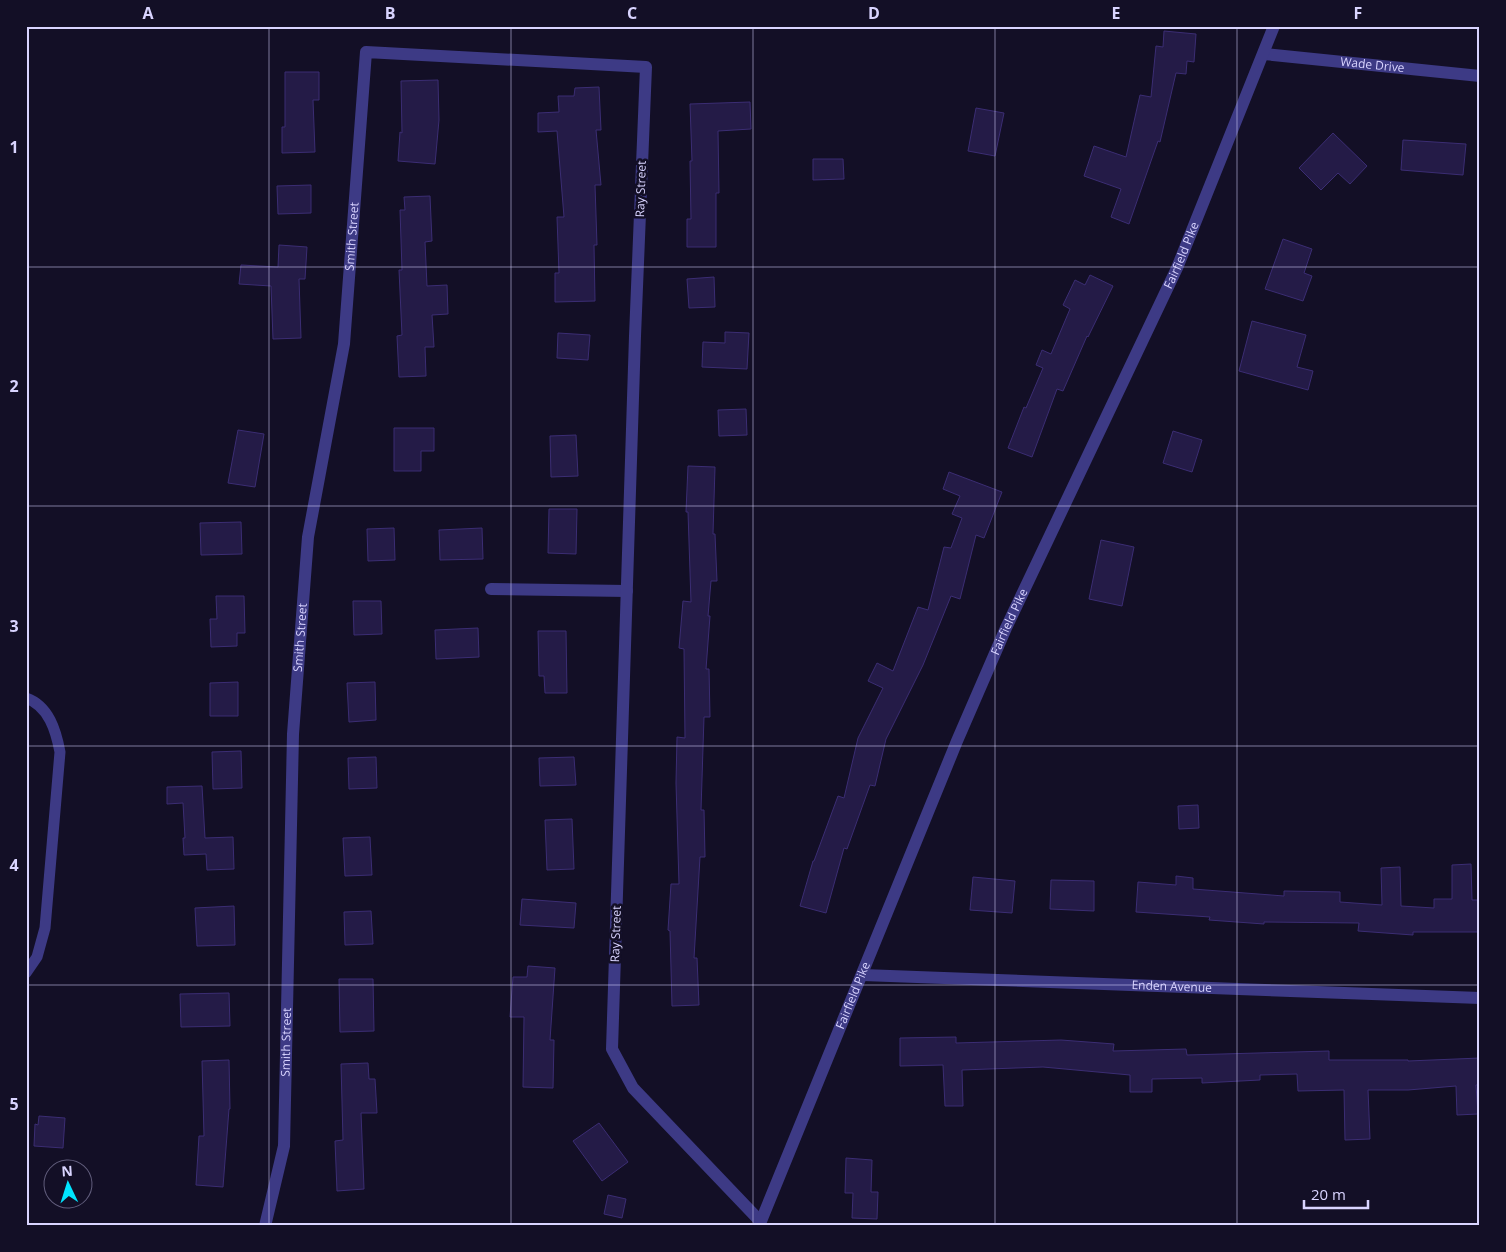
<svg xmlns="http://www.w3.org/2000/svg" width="1506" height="1252" font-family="'Open Sans',sans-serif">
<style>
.building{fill:#241b47;stroke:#3b2d73}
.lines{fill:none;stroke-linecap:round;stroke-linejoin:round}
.service{stroke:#3d3a85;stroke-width:11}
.minor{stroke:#3d3a85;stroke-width:12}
.tertiary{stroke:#3d3a85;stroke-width:12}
.grid{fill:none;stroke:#d9d4ff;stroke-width:1;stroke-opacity:0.55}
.labels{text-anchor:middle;stroke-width:5;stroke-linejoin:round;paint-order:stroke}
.street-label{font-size:12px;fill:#d9d4ff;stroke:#130f26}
.neatline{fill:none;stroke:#d9d4ff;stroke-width:2}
.grid-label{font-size:16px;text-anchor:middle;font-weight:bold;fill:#d9d4ff}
</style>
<rect width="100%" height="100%" fill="#130f26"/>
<path class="building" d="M 1164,31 L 1196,34 L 1194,62 L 1187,61 L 1186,74 L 1176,73 L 1160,142 L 1158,141 L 1129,224 L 1111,217 L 1121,189 L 1084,176 L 1094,146 L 1126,157 L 1140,95 L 1151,97 L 1156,46 L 1163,47 Z
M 285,72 L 319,72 L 319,100 L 313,100 L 315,152 L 282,153 L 282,127 L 285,127 Z
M 438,80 L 439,120 L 435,164 L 398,161 L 400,132 L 402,133 L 401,81 Z
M 599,87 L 601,130 L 596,130 L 601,185 L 595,185 L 597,245 L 594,245 L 595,301 L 555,302 L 555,273 L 559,273 L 557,217 L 564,217 L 557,131 L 538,132 L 538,113 L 559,112 L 558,96 L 574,96 L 575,88 Z
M 750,102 L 751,129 L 718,131 L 719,193 L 716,193 L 716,247 L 687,247 L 687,219 L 691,219 L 690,161 L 692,161 L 690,104 Z
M 976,108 L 1004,113 L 995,156 L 968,151 Z
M 1333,133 L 1367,166 L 1350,184 L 1338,173 L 1321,190 L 1299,168 Z
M 1403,140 L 1466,144 L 1463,175 L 1401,170 Z
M 813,159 L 843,159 L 844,179 L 813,180 Z
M 311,185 L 311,213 L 278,214 L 277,186 Z
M 430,196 L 432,241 L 425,242 L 427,286 L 447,285 L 448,314 L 432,315 L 434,347 L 425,347 L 426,376 L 399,377 L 397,336 L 402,335 L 399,270 L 402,270 L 400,210 L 405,210 L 404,197 Z
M 1283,239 L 1312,249 L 1304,273 L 1312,276 L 1303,301 L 1265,289 Z
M 279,245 L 307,247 L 305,279 L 299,279 L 301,338 L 273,339 L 271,286 L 239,284 L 241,265 L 278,267 Z
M 1090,275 L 1113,286 L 1088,337 L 1087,336 L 1063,391 L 1057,389 L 1032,457 L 1008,448 L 1024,407 L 1026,408 L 1043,368 L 1036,365 L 1042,350 L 1051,354 L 1070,309 L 1063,305 L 1075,280 L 1085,285 Z
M 714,277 L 715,307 L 689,308 L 687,279 Z
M 1252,321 L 1306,335 L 1297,367 L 1313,371 L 1308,390 L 1239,371 Z
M 725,332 L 749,333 L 747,369 L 702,367 L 703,342 L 725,343 Z
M 558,333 L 590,335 L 588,360 L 557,358 Z
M 746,409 L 747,435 L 719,436 L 718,410 Z
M 394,428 L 434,428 L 434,451 L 421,451 L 421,471 L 394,471 Z
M 238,430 L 264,434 L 255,487 L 228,483 Z
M 1173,431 L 1202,440 L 1192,472 L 1163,463 Z
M 576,435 L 578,476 L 551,477 L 550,436 Z
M 688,466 L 715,467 L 713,534 L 715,534 L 717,581 L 711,581 L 708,616 L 710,616 L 706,669 L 709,669 L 710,717 L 704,717 L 701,810 L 704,810 L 705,857 L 700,857 L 694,958 L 697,958 L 699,1005 L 672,1006 L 670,931 L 668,930 L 671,884 L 679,884 L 676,783 L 677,737 L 685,738 L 684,649 L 679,648 L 683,601 L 691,602 L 688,512 L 686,512 Z
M 949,472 L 1002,492 L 984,538 L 976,535 L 960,599 L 951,596 L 923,665 L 886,739 L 875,786 L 870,785 L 847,849 L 844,848 L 826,913 L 800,906 L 813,861 L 814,861 L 838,796 L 844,798 L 858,738 L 883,688 L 868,681 L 877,663 L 893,671 L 918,607 L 928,610 L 944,547 L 951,548 L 962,518 L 952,514 L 960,496 L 943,489 Z
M 549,509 L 577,509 L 576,554 L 548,553 Z
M 241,522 L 242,554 L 201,555 L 200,523 Z
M 394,528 L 395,560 L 368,561 L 367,529 Z
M 482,528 L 483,559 L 440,560 L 439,530 Z
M 1101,540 L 1134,547 L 1122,606 L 1089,599 Z
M 216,596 L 244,596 L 245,633 L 237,633 L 237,646 L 211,647 L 210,619 L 217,619 Z
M 353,601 L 381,601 L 382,634 L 354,635 Z
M 478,628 L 479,657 L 436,659 L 435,630 Z
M 538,631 L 566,631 L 567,693 L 545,693 L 544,676 L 539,676 Z
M 238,682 L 238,716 L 210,716 L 210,683 Z
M 375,682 L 376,720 L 349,722 L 347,683 Z
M 241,751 L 242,788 L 213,789 L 212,752 Z
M 376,757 L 377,788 L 349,789 L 348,758 Z
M 574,757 L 576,785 L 540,786 L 539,758 Z
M 202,786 L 205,838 L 233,837 L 234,869 L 207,870 L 206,854 L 184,855 L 183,838 L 185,838 L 183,803 L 167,804 L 167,787 Z
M 1198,805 L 1199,828 L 1179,829 L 1178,806 Z
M 572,819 L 574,869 L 547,870 L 545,820 Z
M 370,837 L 372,875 L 345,876 L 343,838 Z
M 1471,864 L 1472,900 L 1480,900 L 1480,932 L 1413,932 L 1413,935 L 1358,931 L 1359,923 L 1264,922 L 1264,924 L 1209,920 L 1210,917 L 1136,912 L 1138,882 L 1176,885 L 1176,876 L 1193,878 L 1193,889 L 1284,896 L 1284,891 L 1340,892 L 1340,902 L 1382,905 L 1381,868 L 1400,867 L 1401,906 L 1434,908 L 1434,899 L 1452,899 L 1452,865 Z
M 973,877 L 1015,881 L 1012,913 L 970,910 Z
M 1051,880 L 1094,881 L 1094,911 L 1050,909 Z
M 522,899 L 576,903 L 574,928 L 520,925 Z
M 234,906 L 235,945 L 197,946 L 195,908 Z
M 371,911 L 373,944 L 345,945 L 344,912 Z
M 528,966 L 555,968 L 550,1040 L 554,1040 L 553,1088 L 523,1087 L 524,1017 L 510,1017 L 513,977 L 527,977 Z
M 339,979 L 373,979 L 374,1031 L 340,1032 Z
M 229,993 L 230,1026 L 181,1027 L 180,994 Z
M 956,1037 L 956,1043 L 1061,1040 L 1114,1044 L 1113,1051 L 1186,1049 L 1187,1055 L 1329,1051 L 1329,1060 L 1408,1060 L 1408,1061 L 1480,1058 L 1480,1085 L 1476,1085 L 1478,1114 L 1457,1115 L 1456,1086 L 1408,1090 L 1368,1090 L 1370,1139 L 1345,1140 L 1344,1090 L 1298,1091 L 1297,1074 L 1260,1075 L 1260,1080 L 1202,1083 L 1202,1078 L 1152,1079 L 1152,1092 L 1130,1092 L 1130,1075 L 1043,1067 L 962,1070 L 963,1106 L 945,1106 L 943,1065 L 900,1066 L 900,1038 Z
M 229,1060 L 230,1109 L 229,1109 L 223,1187 L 196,1185 L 199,1136 L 204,1136 L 202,1061 Z
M 368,1063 L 369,1079 L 375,1079 L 377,1113 L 361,1113 L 364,1189 L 337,1191 L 335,1141 L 343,1140 L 341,1064 Z
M 39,1116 L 65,1118 L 63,1148 L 34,1146 L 35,1124 L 38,1125 Z
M 599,1123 L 628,1162 L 602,1181 L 573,1141 Z
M 846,1158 L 872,1160 L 871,1192 L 878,1192 L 877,1219 L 852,1218 L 853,1193 L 845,1193 Z
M 608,1195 L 626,1199 L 622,1218 L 604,1214 Z"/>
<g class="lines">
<path class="service" d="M 26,698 C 49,706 56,731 60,752 L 45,928 L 37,957 L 26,973"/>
<g class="minor">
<path id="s1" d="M 1264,54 L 1480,76"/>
<path d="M 491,589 L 627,591"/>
<path id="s2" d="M 863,975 L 1480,998"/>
<path id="s3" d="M 265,1226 L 284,1146 L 293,734 L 308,537 L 344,344 L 366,52 L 646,67 L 635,336 L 612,1049 L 633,1088 L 760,1221"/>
</g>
<path class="tertiary" id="s4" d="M 759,1226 L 957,741 L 1006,628 L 1177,268 L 1274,26"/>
</g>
<path class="grid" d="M 269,26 L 269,1226M 511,26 L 511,1226M 753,26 L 753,1226M 995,26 L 995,1226M 1237,26 L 1237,1226M 26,267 L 1480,267M 26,506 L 1480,506M 26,746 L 1480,746M 26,985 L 1480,985"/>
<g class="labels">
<g class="street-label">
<text dy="4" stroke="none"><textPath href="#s1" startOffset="109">Wade Drive</textPath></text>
<text transform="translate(641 189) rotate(-88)" y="4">Ray Street</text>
<text dy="4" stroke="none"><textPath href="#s3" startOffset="996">Smith Street</textPath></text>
<text dy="4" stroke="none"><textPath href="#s4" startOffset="1059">Fairfield Pike</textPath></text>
<text dy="4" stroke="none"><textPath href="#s4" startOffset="654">Fairfield Pike</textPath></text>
<text dy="4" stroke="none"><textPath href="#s3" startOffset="591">Smith Street</textPath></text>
<text transform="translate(616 934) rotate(-88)" y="4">Ray Street</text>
<text dy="4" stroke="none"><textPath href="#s2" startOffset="309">Enden Avenue</textPath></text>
<text dy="4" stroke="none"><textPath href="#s4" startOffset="249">Fairfield Pike</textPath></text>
<text dy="4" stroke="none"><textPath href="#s3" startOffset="186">Smith Street</textPath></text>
</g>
</g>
<rect width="1506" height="1252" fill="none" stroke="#130f26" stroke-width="55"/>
<g transform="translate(68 1184) rotate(356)"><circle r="24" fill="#130f26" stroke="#625e7d"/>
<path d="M0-4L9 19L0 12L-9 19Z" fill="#00e5ff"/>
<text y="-8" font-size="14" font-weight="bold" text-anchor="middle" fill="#d9d4ff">N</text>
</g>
<path d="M1304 1200v8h64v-8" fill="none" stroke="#d9d4ff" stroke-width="2.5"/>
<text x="1311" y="1200" font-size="15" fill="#d9d4ff" stroke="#130f26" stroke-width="4" paint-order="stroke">20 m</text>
<rect x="28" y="28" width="1450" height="1196" class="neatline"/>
<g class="grid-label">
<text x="148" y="19">A</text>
<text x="390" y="19">B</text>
<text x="632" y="19">C</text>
<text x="874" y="19">D</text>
<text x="1116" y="19">E</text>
<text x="1358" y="19">F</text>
<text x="14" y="153">1</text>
<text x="14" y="392">2</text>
<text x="14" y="632">3</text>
<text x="14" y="871">4</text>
<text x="14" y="1110">5</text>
</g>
</svg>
